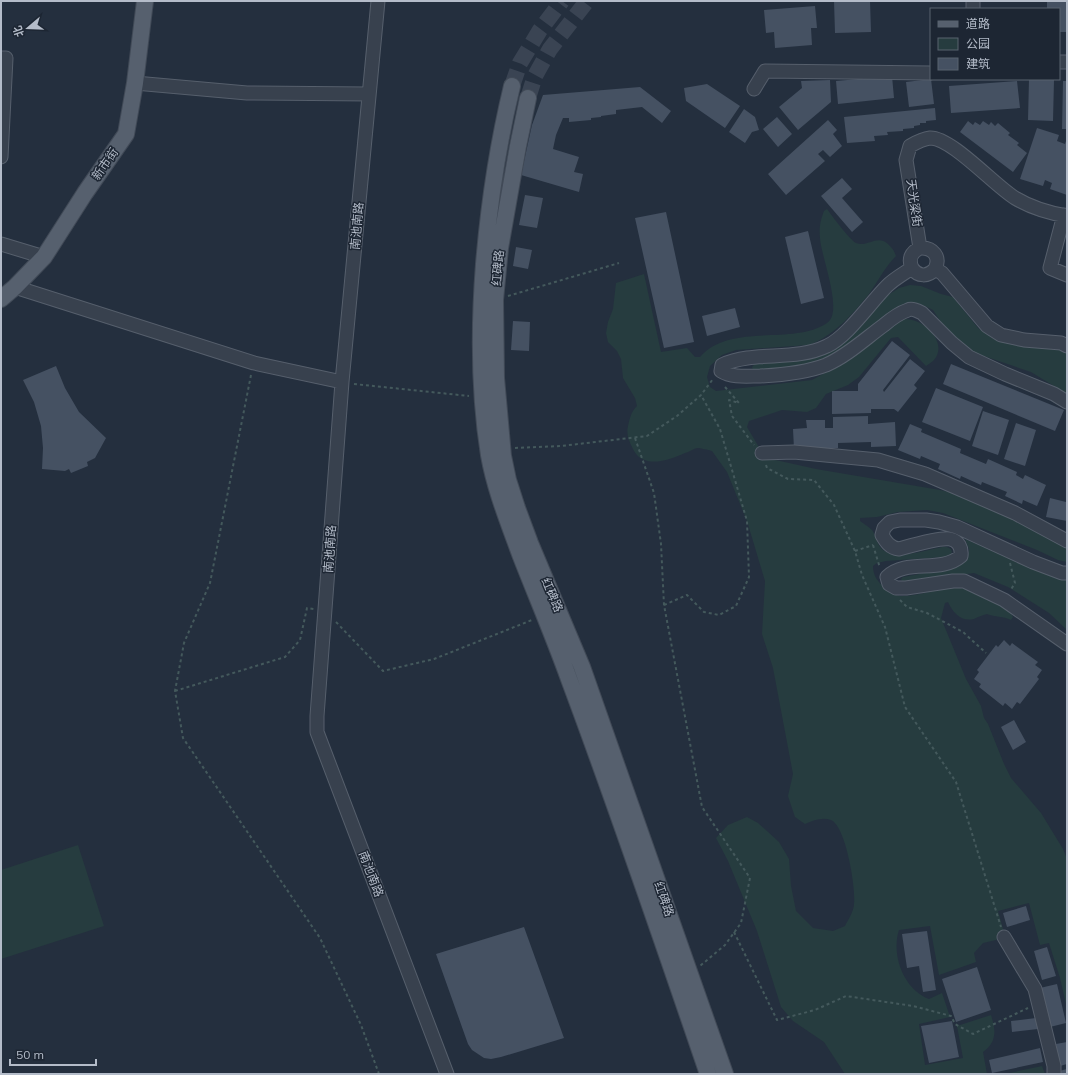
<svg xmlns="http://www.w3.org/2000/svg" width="1068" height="1075" font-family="Mulish,'Noto Sans SC',sans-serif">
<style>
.green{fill:#263c3f}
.building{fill:#455162}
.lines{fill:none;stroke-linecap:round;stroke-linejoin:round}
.major-tunnel{stroke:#3a4453;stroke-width:16;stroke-dasharray:16 8;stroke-linecap:butt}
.minor-casing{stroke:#565f6c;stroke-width:15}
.major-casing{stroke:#414a57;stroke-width:18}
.path{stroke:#44595c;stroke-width:2;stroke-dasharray:3 3;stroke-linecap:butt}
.minor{stroke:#38414e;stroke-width:13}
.major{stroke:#56606e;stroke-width:16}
.labels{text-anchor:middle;stroke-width:3;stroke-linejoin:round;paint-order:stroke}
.street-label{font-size:12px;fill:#b4bcc9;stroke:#1d2633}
</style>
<rect width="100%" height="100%" fill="#242f3e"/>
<path class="green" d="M 827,209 C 832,216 850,240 856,243 C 867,248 877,234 888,244 C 892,248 894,250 896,256 C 885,267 878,281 869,294 C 853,314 833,336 809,345 L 736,350 L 722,355 L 710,366 L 707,377 L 710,387 L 716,391 L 812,380 L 823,374 L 892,325 C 895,323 899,320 903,319 C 923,317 949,342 934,360 C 932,362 929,364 926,366 L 898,337 L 891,338 L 859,377 L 848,385 L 826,394 L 816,408 L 807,412 L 782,410 L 749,421 L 747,427 L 760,449 L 771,459 L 816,469 L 940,490 L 965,496 L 1045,533 L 1067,547 L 1067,562 L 1058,560 L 1037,550 L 943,513 L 927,510 L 898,512 L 877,517 L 860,518 L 860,521 C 864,524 869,527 872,530 C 876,535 876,543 882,549 C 895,561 926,550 942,547 L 947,547 L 951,549 L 952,552 L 950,555 L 945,557 L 886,561 L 877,563 L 873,566 C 873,575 877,581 884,587 C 888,591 894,595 900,596 C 920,597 940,586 961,588 C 972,589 982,596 992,601 C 1001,606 1009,608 1013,617 L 1011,620 C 1003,616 995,617 987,614 C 982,615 978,617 974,619 C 961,622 953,613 948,602 L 945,603 L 941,618 L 966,679 L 981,706 L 984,718 L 988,724 L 1004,764 L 1011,778 L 1041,813 L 1063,849 L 1067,859 L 1067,1008 L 1060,978 L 1049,943 L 1040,945 L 1029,903 L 998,911 L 1003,929 L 1003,936 L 996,940 L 983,943 L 974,953 L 976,962 L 939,975 L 930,926 L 899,930 C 891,954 903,989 929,999 L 942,993 L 950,1017 L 919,1024 L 925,1065 L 963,1058 L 957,1026 L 991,1015 C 996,1030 997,1042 983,1052 L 987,1074 L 845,1074 L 824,1042 L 793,1021 L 781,1007 L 757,931 L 728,861 L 716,838 L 728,825 L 747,817 L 758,823 L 779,842 L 789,859 L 791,886 L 796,911 L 813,928 L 833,931 L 845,926 C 848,920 854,911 854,904 C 856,889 846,826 831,820 C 822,817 814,820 805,824 L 795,817 L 788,796 L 793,774 L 773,668 L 762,634 L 765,581 L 747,521 L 727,472 L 712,451 C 708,450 701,448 697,448 C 693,449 689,452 685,453 C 669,460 643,470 633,449 C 629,441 626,435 628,426 C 630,418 631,412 637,406 L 635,398 L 623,378 L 621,359 L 617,351 L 608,342 L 606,333 L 608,322 L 613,309 L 616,283 L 644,274 L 661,352 L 687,348 L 695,357 L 700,357 C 730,322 794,346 827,323 C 844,312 821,257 820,238 C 819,228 820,221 824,211 Z
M 910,285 L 921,286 L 941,294 L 953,297 L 978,328 L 992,338 L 1013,344 L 1063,349 L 1067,352 L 1067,394 L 1031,372 L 972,352 L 957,339 L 941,322 L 933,310 L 925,306 L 916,304 L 832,358 L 782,370 L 753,370 L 752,367 L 756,363 L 809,357 L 885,297 L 899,288 Z
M 965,539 L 1036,569 L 1067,579 L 1067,630 L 1049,613 L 1008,587 L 974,573 L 908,583 L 902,581 L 901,579 L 903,577 L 957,567 L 965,562 L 968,557 L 969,549 Z
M 78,845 L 104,926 L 1,959 L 1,870 Z
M 1042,1066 L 1045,1074 L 1005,1074 Z"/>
<path class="building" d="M 834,1 L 870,1 L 871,32 L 835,33 Z
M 1047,1 L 1067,1 L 1067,32 L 1059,32 L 1059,9 L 1047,9 Z
M 815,6 L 817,28 L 811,28 L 812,45 L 775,48 L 774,32 L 766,33 L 764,10 Z
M 892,76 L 894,98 L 838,104 L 836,81 Z
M 931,79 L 934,104 L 909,107 L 906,82 Z
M 1029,79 L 1054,80 L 1053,121 L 1028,120 Z
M 830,80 L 831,102 L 798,130 L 779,107 L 802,88 L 801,81 Z
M 1017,81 L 1020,108 L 951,113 L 949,86 Z
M 1063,81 L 1067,81 L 1067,129 L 1062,129 Z
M 707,84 L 740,106 L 725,128 L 686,101 L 684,88 Z
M 640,87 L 671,111 L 662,123 L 642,107 L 616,110 L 616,114 L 601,116 L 601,117 L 591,118 L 591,120 L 569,122 L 569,118 L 563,118 L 556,135 L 553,149 L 579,157 L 574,172 L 583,174 L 579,192 L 521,175 L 532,125 L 543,95 Z
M 935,108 L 936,120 L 926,121 L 926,123 L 920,123 L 920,125 L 914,126 L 914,128 L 903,129 L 903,131 L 887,132 L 888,135 L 874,136 L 875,141 L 847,143 L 844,117 Z
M 744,109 L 755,117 L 759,130 L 752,132 L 745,143 L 729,132 Z
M 777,117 L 792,134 L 778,147 L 763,129 Z
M 828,120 L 837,130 L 833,134 L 842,146 L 830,157 L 823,150 L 818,154 L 825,161 L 786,195 L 768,174 Z
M 968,121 L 973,125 L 975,122 L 980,125 L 983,121 L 989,125 L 991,122 L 995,126 L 998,123 L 1010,133 L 1008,135 L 1019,143 L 1017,145 L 1027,153 L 1013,172 L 960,132 Z
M 1037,128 L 1059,135 L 1057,141 L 1065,144 L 1067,138 L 1067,195 L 1050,189 L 1052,183 L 1045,180 L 1043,186 L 1020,179 Z
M 842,178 L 852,189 L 842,198 L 863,222 L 852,232 L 821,196 Z
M 525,195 L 543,198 L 537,228 L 519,225 Z
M 666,212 L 694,342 L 664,348 L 635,218 Z
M 808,231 L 824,298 L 801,304 L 785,237 Z
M 516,247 L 532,250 L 528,269 L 513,266 Z
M 735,308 L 740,327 L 707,336 L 702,316 Z
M 513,321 L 530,322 L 529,351 L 511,350 Z
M 892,341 L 910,355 L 883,390 L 884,392 L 910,359 L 925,371 L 914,385 L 917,388 L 898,412 L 894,409 L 871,409 L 871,413 L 832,414 L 832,391 L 858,391 L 858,384 Z
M 951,364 L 1064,410 L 1055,431 L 943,384 Z
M 56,366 L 65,388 L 79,412 L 106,438 L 95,458 L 87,462 L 88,466 L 71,473 L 69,469 L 65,471 L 42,469 L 43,448 L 41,426 L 34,402 L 23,380 Z
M 936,388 L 983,407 L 970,441 L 922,422 Z
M 983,411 L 1009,420 L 998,455 L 972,446 Z
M 868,416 L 868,424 L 895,422 L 896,446 L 871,447 L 871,442 L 838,443 L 838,448 L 794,449 L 793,429 L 807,428 L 806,420 L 825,420 L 825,428 L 833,428 L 833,417 Z
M 1016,423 L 1036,430 L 1025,466 L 1004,459 Z
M 910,424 L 922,429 L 921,432 L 961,449 L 960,453 L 986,464 L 988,459 L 1017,472 L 1016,475 L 1023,479 L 1025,475 L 1046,485 L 1037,506 L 1023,500 L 1022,504 L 1005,496 L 1007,492 L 982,482 L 981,485 L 961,476 L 960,479 L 938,469 L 940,464 L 921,456 L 920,459 L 898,450 Z
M 1050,498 L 1066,502 L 1067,521 L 1046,517 Z
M 1004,640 L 1010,646 L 1012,643 L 1038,662 L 1035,665 L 1042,670 L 1037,677 L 1039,679 L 1020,704 L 1017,702 L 1012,709 L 1005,703 L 1003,706 L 979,687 L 981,684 L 974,679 L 979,672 L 977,670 L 996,645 L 998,647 Z
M 1014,720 L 1026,742 L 1013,750 L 1001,727 Z
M 1026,906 L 1030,920 L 1007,927 L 1003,913 Z
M 524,927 L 564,1038 L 501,1057 L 491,1059 L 484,1058 L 472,1050 L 468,1044 L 436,954 Z
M 927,931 L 936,990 L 923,992 L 919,966 L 907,968 L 902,934 Z
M 1047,947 L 1056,976 L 1042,980 L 1034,951 Z
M 977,967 L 991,1010 L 956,1022 L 942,979 Z
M 1057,984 L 1066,1023 L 1050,1027 L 1040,988 Z
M 1036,1018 L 1038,1029 L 1012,1032 L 1011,1021 Z
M 952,1021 L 959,1057 L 929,1063 L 921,1026 Z
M 1067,1042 L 1067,1064 L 1060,1066 L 1056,1044 Z
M 1040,1048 L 1043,1062 L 992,1073 L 989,1060 Z
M 1067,1069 L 1067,1074 L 1060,1074 L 1059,1071 Z"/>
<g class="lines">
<path class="major-tunnel" d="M 512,86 L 520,63 L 540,30 L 562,1
M 528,98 L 535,76 L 550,49 L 587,1"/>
<defs>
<path id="minor" d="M 378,1 L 342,382 L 317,716 L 317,732 L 447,1074
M 973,1 L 973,9
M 1,58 L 6,58 L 1,157
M 1059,62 L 1067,62
M 135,83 L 247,93 L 369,94
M 754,89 L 765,71 L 931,73
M 1064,215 L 1050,268 L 1067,275
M 1067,216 C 1049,213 1030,207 1015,198 C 995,186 951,137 930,138 C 922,139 917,142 910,146 L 906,160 L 920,248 C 933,247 941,257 935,269 L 942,273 L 987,326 L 1001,335 L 1024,340 L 1061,343 L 1067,346
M 1,244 L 44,257
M 920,248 C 911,252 908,259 912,268 C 903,274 894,279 887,286 C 870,303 847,337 827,346 C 794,362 755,350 722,365 L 721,371 C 732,378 748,376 760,376 C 783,375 805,373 826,365 C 847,356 866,338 884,325 C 891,319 899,313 908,310 C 912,308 918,311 922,313 L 952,343 L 969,357 L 1005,374 L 1054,394 L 1067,402
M 912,268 C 918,277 928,277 935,269
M 15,287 L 254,363 L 342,382
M 762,453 L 794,452 L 878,460 L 925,474 L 1015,513 L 1067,541
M 1067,573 L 1062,573 L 1033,562 L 957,527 L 939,522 L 926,520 L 900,520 L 890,522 L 884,528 L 882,535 C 886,542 890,548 899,549 C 910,546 940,537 950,539 C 959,541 962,548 961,556 C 940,574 907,558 887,577 L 889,584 L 896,588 L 906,588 L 953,581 L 964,581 L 1004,600 L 1067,644
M 1004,937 L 1035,989 L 1054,1066 L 1054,1074"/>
<path id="major" d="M 512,86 C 498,144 489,204 484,264 C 479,328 479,392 489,455 C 495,489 508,521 520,554 C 536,595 554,637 569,679 C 618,810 663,942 708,1074
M 528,98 L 518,146 L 500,248 L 495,300 L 496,378 L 503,456 L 508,480 L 517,508 L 530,543 L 582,667 L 725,1074
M 1,299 L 15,287 L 44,257 L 85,193 L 126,134 L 135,83 L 145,1"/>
</defs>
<use href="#minor" class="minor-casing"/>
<use href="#major" class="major-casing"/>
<path class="path" d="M 508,296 L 619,263
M 251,375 L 210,583 L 184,643 L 175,691 L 183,738 L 320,938 L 361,1025 L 379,1074
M 354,384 L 469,396
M 725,387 L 739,403 L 729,400 L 732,416 L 754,445
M 635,438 L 654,493 L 661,544 L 664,605 L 702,807 L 750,878 L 741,923 L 725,945 L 700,966
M 515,448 L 561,446 L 647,436 L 677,416 L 701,395 L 713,379
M 766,465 L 767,468 L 788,479 L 814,480 L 834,505 L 855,551 L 862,575 L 885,627 L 905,707 L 956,782 L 1001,927
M 873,545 L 880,568
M 855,551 L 873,545
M 1010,563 L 1015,583 L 1010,591
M 900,600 L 907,607 L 927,613 L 963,632 L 986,653
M 664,605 L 687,595 L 704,612 L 719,615 L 736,606 L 749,577 L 747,521 L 720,429 L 701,395
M 336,622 L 383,671 L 434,659 L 532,620
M 175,691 L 285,657 L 300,640 L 307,608 L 314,609
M 734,932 L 777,1020 L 815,1010 L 846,996 L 913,1006 L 951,1016 L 955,1024 L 973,1034 L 1028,1008"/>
<use href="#minor" class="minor"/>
<use href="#major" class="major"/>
</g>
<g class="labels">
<g class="street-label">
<text transform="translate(105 164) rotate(-55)" y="4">新市街</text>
<text transform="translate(914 203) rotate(82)" y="4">天光梁街</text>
<text transform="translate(357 226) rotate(-85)" y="4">南池南路</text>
<text transform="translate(498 268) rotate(-85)" y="4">红碑路</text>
<text transform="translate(330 549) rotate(-86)" y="4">南池南路</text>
<text transform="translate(552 595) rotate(67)" y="4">红碑路</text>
<text transform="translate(371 874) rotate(69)" y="4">南池南路</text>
<text transform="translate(664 899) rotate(71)" y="4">红碑路</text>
</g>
</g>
<rect width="1068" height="1075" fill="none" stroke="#b4bcc9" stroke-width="4"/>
<rect x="930" y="8" width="130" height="72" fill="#1d2633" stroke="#59626f"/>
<rect x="938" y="21" width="20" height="6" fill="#56606e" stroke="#59626f"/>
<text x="966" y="28" font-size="12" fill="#b4bcc9">道路</text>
<rect x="938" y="38" width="20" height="12" fill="#263c3f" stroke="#59626f"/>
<text x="966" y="48" font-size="12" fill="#b4bcc9">公园</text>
<rect x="938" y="58" width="20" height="12" fill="#455162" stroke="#59626f"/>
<text x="966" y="68" font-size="12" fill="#b4bcc9">建筑</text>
<g transform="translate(28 28) rotate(251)" stroke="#1d2633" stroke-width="3" paint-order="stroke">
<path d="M0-3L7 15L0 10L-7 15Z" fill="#b4bcc9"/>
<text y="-6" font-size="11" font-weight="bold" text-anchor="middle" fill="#b4bcc9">北</text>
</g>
<path d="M10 1059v6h86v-6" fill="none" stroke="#b4bcc9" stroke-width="2"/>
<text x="16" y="1059" font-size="12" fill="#b4bcc9" stroke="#1d2633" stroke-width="3" paint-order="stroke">50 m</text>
</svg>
